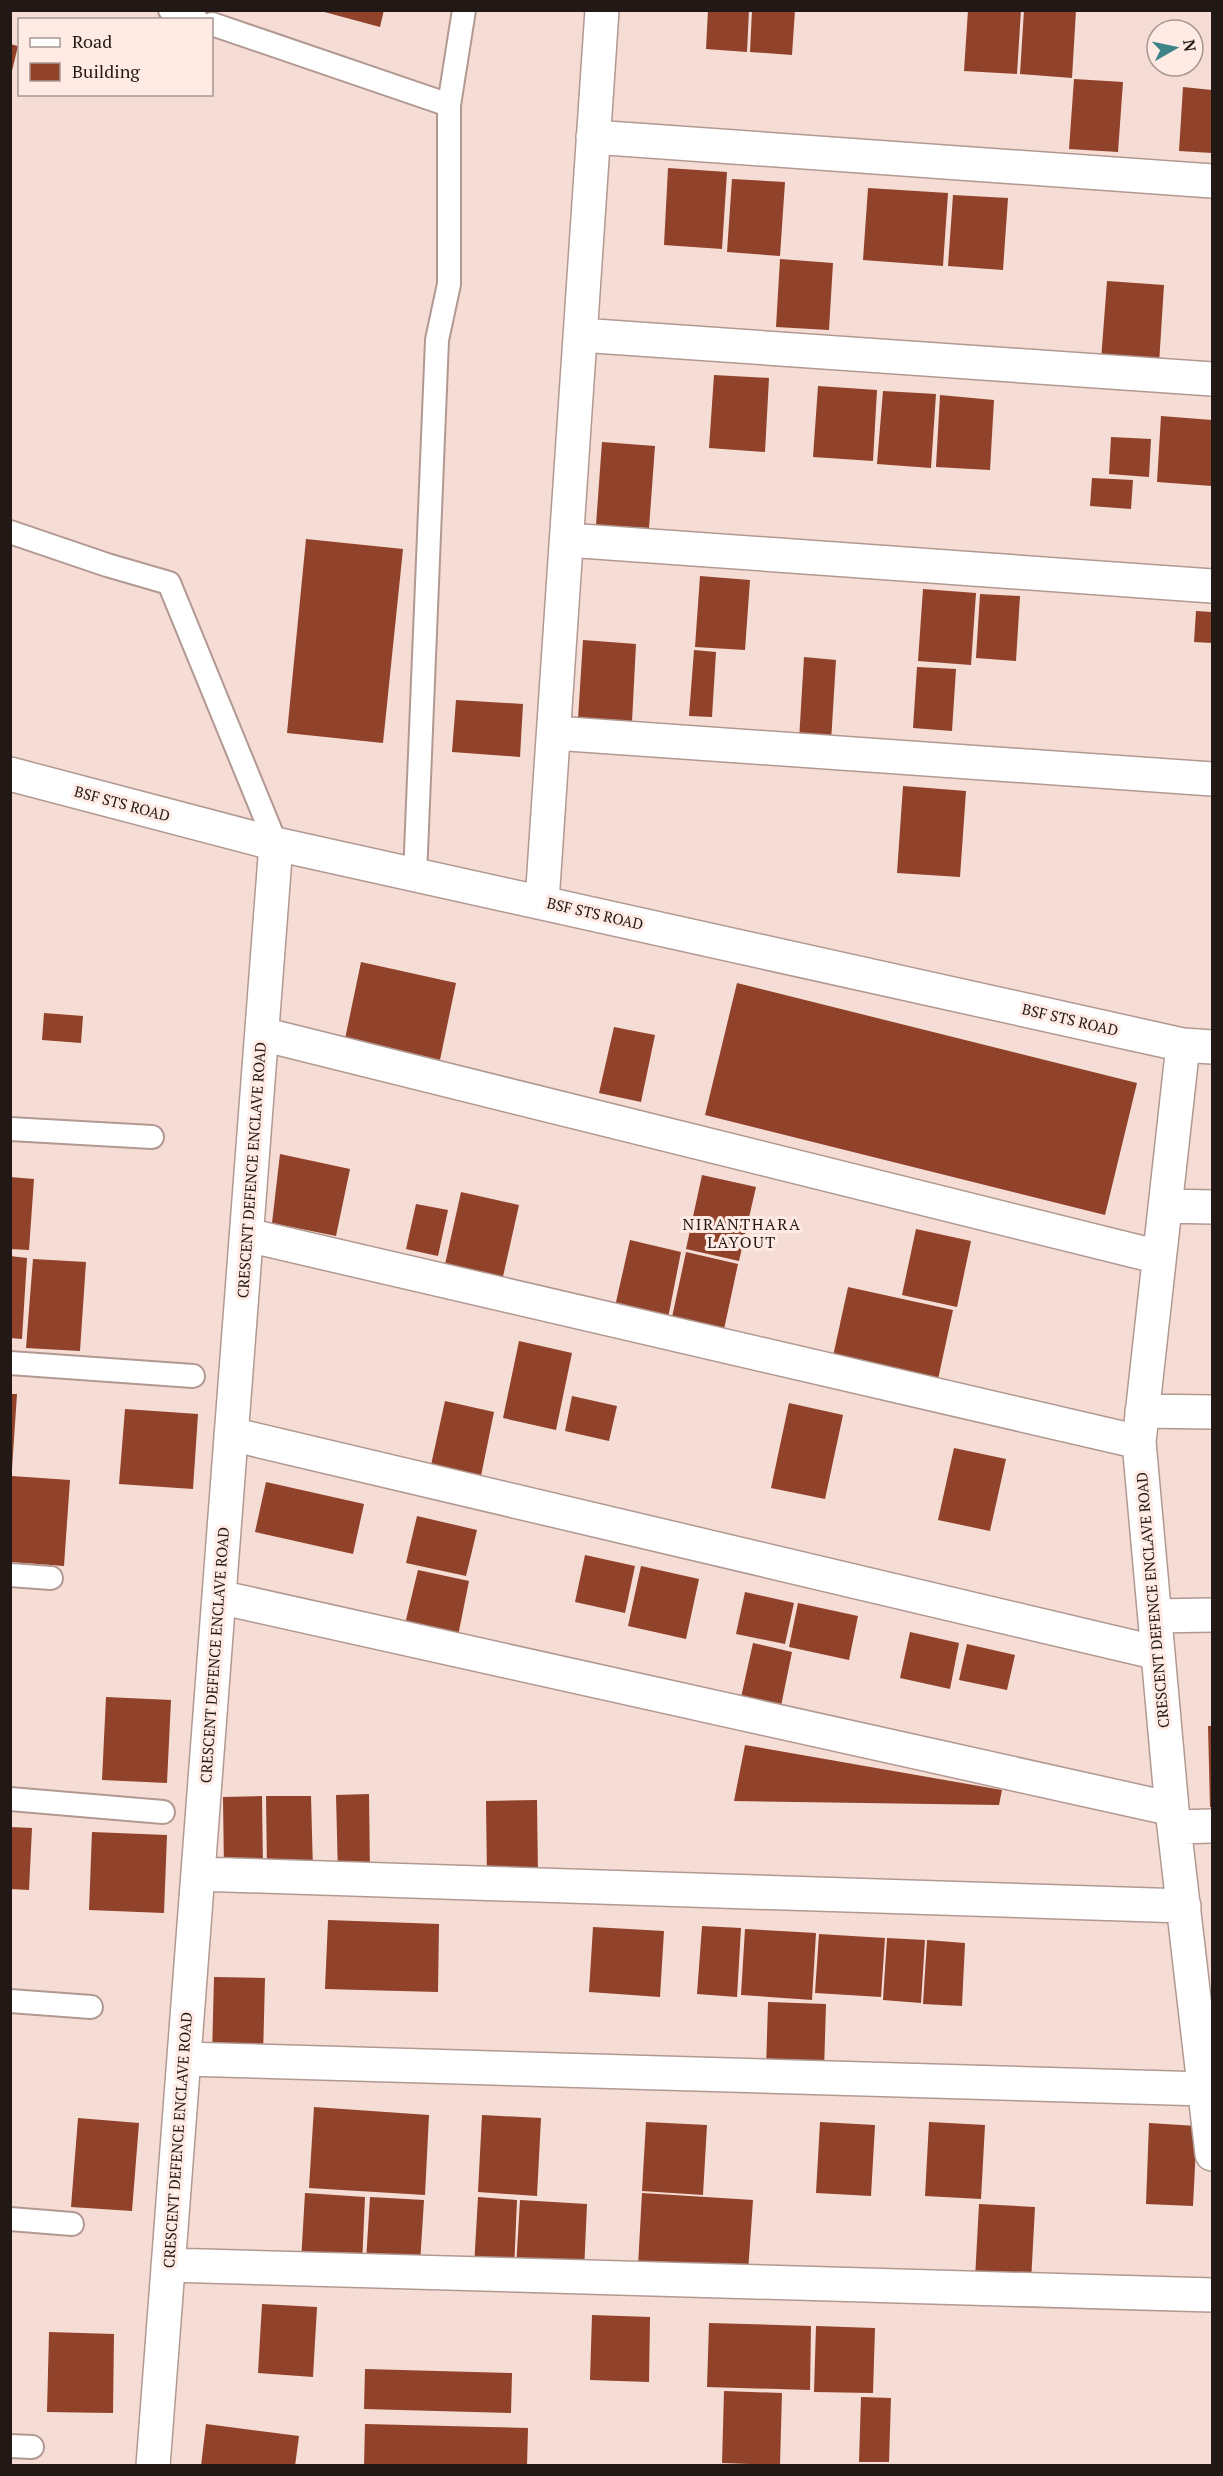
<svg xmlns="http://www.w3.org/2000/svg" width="1223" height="2476" font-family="'PT Serif',serif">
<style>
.building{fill:#91422a}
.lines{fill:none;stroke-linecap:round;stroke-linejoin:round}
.lane-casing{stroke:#b19992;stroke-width:26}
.street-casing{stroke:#b19992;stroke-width:36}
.lane{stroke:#fff;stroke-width:22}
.street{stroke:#fff;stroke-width:33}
.labels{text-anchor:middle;stroke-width:6;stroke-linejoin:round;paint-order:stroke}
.street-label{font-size:15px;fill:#221917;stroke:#ffeae4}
.neighbourhood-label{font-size:16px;letter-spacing:1.5px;fill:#221917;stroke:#ffeae4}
</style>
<rect width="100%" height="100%" fill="#f5dcd4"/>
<path class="building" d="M 317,10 L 384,10 L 380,27 Z
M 708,10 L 749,10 L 747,52 L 706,49 Z
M 752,10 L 795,10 L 792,55 L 750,52 Z
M 968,10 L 1021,10 L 1017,74 L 964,71 Z
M 1024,10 L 1076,10 L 1072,78 L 1020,74 Z
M 10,44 L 18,46 L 11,75 L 10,74 Z
M 1074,79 L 1123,82 L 1118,152 L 1069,149 Z
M 1183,87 L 1212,90 L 1212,153 L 1179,151 Z
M 668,168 L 727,172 L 722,249 L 664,245 Z
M 732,179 L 785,182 L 780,256 L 727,252 Z
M 868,188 L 948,193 L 943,266 L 863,260 Z
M 953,195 L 1008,198 L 1003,270 L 948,266 Z
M 780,259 L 833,263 L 829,330 L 776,327 Z
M 1107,281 L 1164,285 L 1159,364 L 1101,360 Z
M 714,375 L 769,378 L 765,452 L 709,448 Z
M 818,386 L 877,390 L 873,461 L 813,457 Z
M 883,391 L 936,394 L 931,468 L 877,464 Z
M 940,395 L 994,400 L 990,470 L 936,467 Z
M 1161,416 L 1212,420 L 1212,486 L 1157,482 Z
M 1111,437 L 1151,439 L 1149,477 L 1109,474 Z
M 602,442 L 655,446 L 649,528 L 596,525 Z
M 1092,478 L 1133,480 L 1131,509 L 1090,506 Z
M 306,539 L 403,549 L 383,743 L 287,733 Z
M 700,576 L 750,580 L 745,650 L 695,647 Z
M 923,589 L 976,593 L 971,665 L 918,661 Z
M 980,594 L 1020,596 L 1016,661 L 976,658 Z
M 1196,611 L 1212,612 L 1212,643 L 1194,642 Z
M 583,640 L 636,644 L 632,722 L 578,719 Z
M 694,650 L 716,652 L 712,717 L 689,716 Z
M 804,657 L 836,660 L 831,742 L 799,740 Z
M 917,667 L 956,669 L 952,731 L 913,728 Z
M 456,700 L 523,704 L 520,757 L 452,752 Z
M 903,786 L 966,791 L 960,877 L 897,873 Z
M 361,962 L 456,983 L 440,1060 L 345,1039 Z
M 737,983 L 1137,1083 L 1105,1215 L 705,1115 Z
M 44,1013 L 83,1016 L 81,1043 L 42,1040 Z
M 614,1027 L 655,1035 L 641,1102 L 599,1093 Z
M 280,1154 L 350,1169 L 336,1236 L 272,1223 Z
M 702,1175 L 756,1187 L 739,1261 L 686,1249 Z
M 10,1177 L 34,1179 L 29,1250 L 10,1249 Z
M 461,1192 L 519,1205 L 502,1281 L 444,1269 Z
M 416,1204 L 448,1210 L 438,1256 L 406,1249 Z
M 916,1229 L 971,1241 L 957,1307 L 902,1295 Z
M 630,1240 L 681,1252 L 667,1323 L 614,1311 Z
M 686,1252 L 738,1264 L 723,1334 L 671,1322 Z
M 10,1256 L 27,1258 L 22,1339 L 10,1338 Z
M 33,1259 L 86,1262 L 80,1351 L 26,1348 Z
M 848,1287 L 953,1310 L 937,1384 L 832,1361 Z
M 519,1341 L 572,1353 L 556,1430 L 503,1418 Z
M 10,1394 L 17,1394 L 12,1469 L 10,1469 Z
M 572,1396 L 617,1406 L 609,1441 L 565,1431 Z
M 445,1401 L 494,1412 L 481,1476 L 431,1465 Z
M 789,1403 L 843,1415 L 825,1499 L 771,1488 Z
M 125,1409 L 198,1414 L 193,1489 L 119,1484 Z
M 954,1448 L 1006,1459 L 990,1531 L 938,1520 Z
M 12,1476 L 70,1480 L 64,1566 L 10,1562 Z
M 266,1482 L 364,1504 L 353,1554 L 255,1532 Z
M 417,1516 L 477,1530 L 466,1576 L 406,1563 Z
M 585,1555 L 635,1566 L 625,1613 L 575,1602 Z
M 641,1566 L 699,1579 L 686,1639 L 628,1626 Z
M 418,1570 L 469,1581 L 458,1636 L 405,1624 Z
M 745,1592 L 794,1603 L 785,1644 L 736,1634 Z
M 798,1603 L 858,1616 L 849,1660 L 789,1647 Z
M 910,1632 L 959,1643 L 950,1689 L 900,1678 Z
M 753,1643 L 792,1652 L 780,1711 L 740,1702 Z
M 967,1644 L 1015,1655 L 1007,1690 L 959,1680 Z
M 106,1697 L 171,1700 L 167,1783 L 102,1780 Z
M 1208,1726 L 1212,1726 L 1212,1807 L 1210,1807 Z
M 745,1745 L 1002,1790 L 999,1805 L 734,1801 Z
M 369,1794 L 370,1874 L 338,1875 L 336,1795 Z
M 262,1796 L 263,1870 L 224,1871 L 223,1797 Z
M 266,1796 L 311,1796 L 313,1871 L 267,1871 Z
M 537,1800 L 538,1878 L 487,1880 L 486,1801 Z
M 10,1827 L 32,1828 L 29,1890 L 10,1889 Z
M 92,1832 L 167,1835 L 164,1913 L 89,1910 Z
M 328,1920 L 439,1924 L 438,1992 L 325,1989 Z
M 702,1926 L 741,1928 L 737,1997 L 697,1994 Z
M 593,1927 L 664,1931 L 660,1997 L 589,1992 Z
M 745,1929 L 816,1933 L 812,2000 L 741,1995 Z
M 819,1934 L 885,1938 L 881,1997 L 815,1993 Z
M 887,1938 L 925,1940 L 921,2003 L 883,2000 Z
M 927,1940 L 965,1943 L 962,2006 L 923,2004 Z
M 214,1977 L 265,1978 L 263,2057 L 212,2055 Z
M 768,2002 L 826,2004 L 824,2071 L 766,2070 Z
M 314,2107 L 429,2115 L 425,2195 L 309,2188 Z
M 482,2115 L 541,2118 L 537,2196 L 478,2192 Z
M 78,2118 L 139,2123 L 132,2211 L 71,2207 Z
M 646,2122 L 707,2125 L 703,2195 L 642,2191 Z
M 820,2122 L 875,2125 L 871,2196 L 816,2193 Z
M 929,2122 L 985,2125 L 981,2199 L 925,2196 Z
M 1149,2123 L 1197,2126 L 1193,2206 L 1146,2204 Z
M 305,2193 L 365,2197 L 362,2265 L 301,2262 Z
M 642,2193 L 753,2200 L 748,2272 L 638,2266 Z
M 370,2197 L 424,2200 L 420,2264 L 366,2261 Z
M 478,2197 L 517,2200 L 514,2270 L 474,2267 Z
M 520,2200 L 587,2204 L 584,2272 L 516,2268 Z
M 979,2204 L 1035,2207 L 1031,2282 L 975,2279 Z
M 262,2304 L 317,2307 L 313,2377 L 258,2373 Z
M 592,2315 L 650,2317 L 649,2382 L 590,2380 Z
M 709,2323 L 811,2326 L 810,2390 L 707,2387 Z
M 816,2326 L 875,2328 L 873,2393 L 814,2392 Z
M 49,2332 L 114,2334 L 113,2413 L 47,2412 Z
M 365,2369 L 512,2373 L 511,2413 L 364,2409 Z
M 724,2391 L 782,2393 L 780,2465 L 722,2463 Z
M 861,2397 L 891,2398 L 889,2462 L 859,2462 Z
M 206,2424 L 299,2436 L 295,2466 L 201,2466 Z
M 365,2424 L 528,2428 L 527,2466 L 364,2466 Z"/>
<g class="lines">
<defs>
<path id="lane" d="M 170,10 L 197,20
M 212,24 L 449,105
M 10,532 L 107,565 L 169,583 L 276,844
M 415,876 L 437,340 L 449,284 L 449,105 L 464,10
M 10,1129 L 152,1137
M 10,1363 L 193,1376
M 10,1575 L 51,1578
M 10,1799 L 163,1812
M 10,2001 L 91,2007
M 10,2219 L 72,2224
M 10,2446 L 32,2447"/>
<path id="street" d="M 593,137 L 1212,181
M 580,335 L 1212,379
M 567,540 L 1212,586
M 554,733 L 1212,779
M 10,774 L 276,844 L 1183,1045 L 1212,1047
M 542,902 L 602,10
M 262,1034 L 1159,1257
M 1183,1045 L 1139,1442 L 1172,1809 L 1212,2154
M 1165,1206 L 1212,1207
M 247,1235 L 1139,1442
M 1142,1411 L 1212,1412
M 231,1434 L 1158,1653
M 219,1597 L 1172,1809
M 1155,1616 L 1212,1615
M 1174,1827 L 1212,1826
M 198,1874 L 1184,1906
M 184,2059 L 1205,2089
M 168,2265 L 1212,2295
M 153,2466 L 276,844"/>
</defs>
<use href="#lane" class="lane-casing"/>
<use href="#street" class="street-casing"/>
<use href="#lane" class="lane"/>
<use href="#street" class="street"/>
</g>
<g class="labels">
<g class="street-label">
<text transform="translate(122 804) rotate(15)" y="5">BSF STS ROAD</text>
<text transform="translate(595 914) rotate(13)" y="5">BSF STS ROAD</text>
<text transform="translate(1070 1020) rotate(13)" y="5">BSF STS ROAD</text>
<text transform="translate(252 1170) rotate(-86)" y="5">CRESCENT DEFENCE ENCLAVE ROAD</text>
<text transform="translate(1153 1600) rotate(-95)" y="5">CRESCENT DEFENCE ENCLAVE ROAD</text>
<text transform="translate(215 1655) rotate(-86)" y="5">CRESCENT DEFENCE ENCLAVE ROAD</text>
<text transform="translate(178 2140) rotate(-86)" y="5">CRESCENT DEFENCE ENCLAVE ROAD</text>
</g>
<g class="neighbourhood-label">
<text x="742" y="1230">NIRANTHARA<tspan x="742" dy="18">LAYOUT</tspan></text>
</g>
</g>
<rect width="1223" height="2476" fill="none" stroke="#221917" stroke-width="24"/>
<rect x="18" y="18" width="195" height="78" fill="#ffeae4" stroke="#a79692" stroke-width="1.5"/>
<rect x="30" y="38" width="30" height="9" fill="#ffffff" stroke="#a79692" stroke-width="1.5"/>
<text x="72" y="48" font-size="18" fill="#221917">Road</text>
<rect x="30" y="63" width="30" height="18" fill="#91422a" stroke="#a79692" stroke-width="1.5"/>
<text x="72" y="78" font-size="18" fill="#221917">Building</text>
<g transform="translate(1175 48) rotate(81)"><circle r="28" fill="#ffeae4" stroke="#a79692" stroke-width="1.5"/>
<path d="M0-4.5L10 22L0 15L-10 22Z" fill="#3c8487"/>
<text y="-9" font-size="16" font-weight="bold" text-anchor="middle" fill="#221917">N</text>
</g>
</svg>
